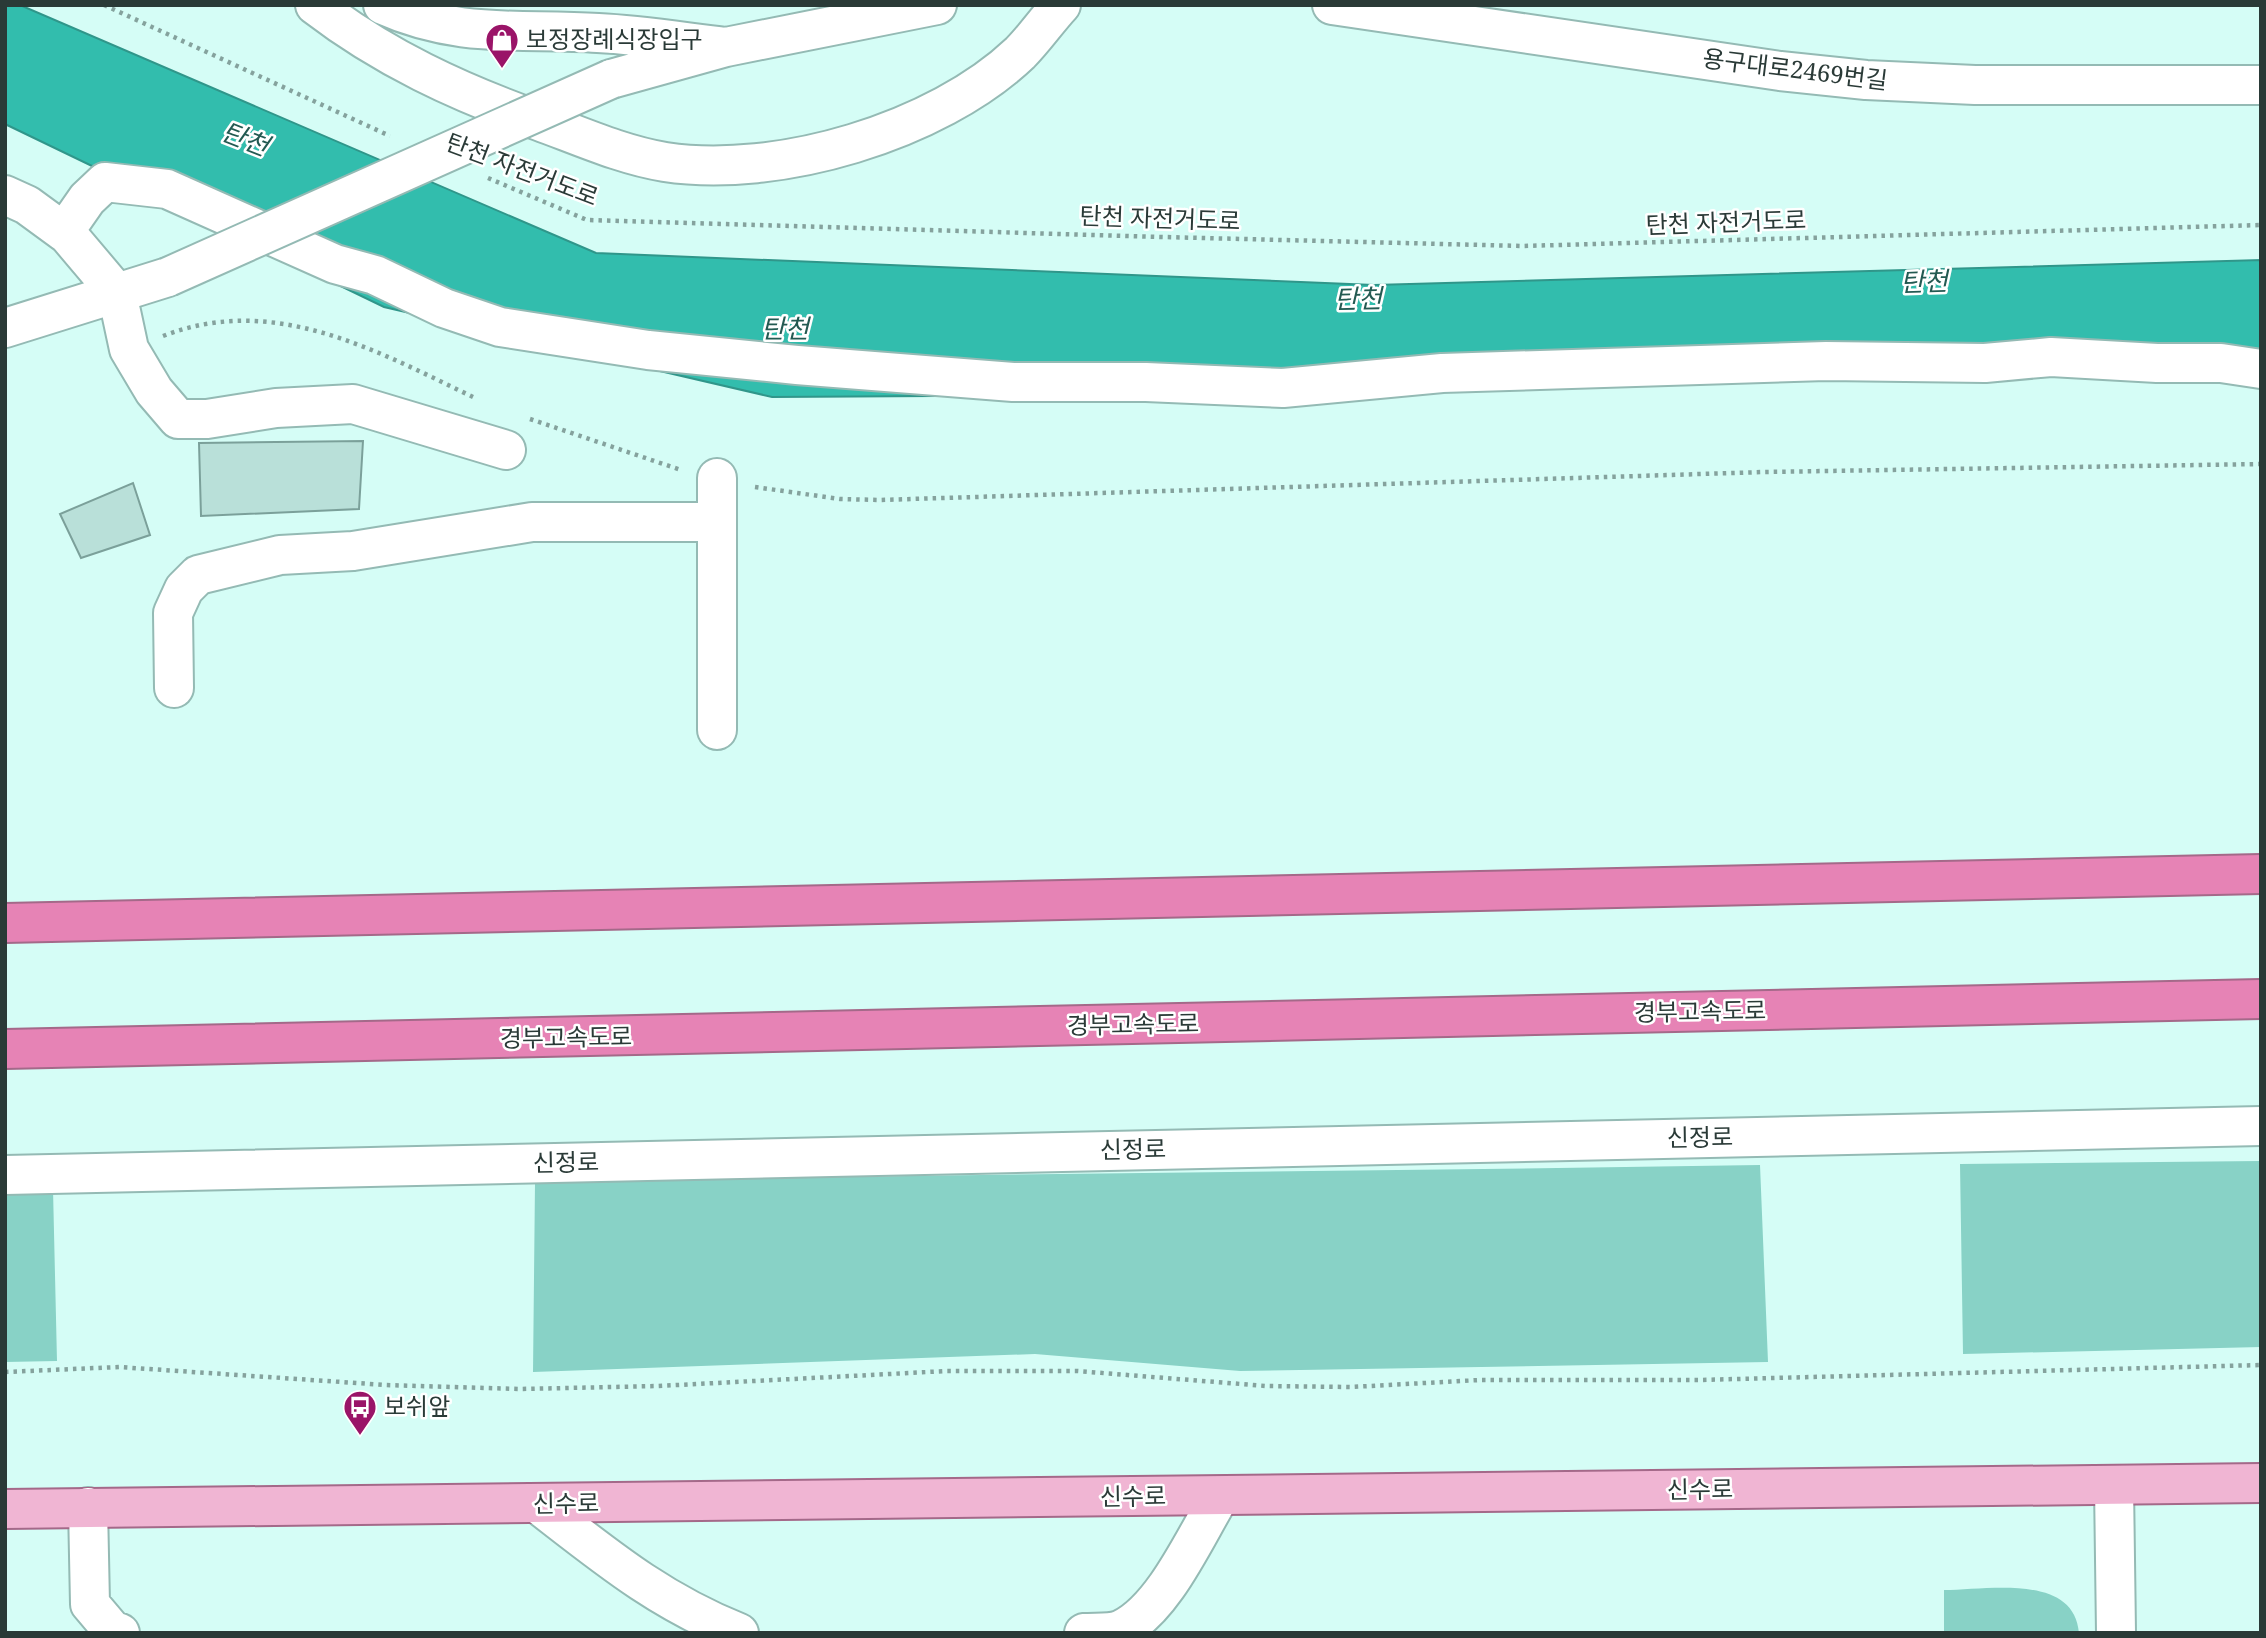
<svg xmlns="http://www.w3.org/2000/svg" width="2266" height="1638" font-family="'Noto Serif','Noto Sans KR',serif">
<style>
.green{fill:#88d2c6}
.water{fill:#32bdad;stroke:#30968a;stroke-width:2}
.building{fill:#b9e0d9;stroke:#7ba09a;stroke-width:2}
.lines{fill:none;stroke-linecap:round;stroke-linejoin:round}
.minor-casing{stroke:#94bab4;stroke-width:42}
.major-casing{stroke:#a46989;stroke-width:42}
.highway-casing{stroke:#a46989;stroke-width:42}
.path{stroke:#85a29d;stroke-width:4.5;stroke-dasharray:3.5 5;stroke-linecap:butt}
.minor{stroke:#fff;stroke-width:38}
.major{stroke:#f0b5d3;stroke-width:38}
.highway{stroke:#e683b5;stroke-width:38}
.minor-bridge-casing{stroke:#94bab4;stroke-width:42;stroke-linecap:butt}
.minor-bridge{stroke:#fff;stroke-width:38}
.labels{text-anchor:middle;stroke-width:5;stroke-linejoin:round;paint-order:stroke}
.poi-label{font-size:24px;fill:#2a3a37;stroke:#fff;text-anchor:start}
.street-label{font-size:24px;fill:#2a3a37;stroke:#fff}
.water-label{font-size:26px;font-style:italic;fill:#235a52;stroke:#fff}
</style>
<rect width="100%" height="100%" fill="#d5fdf6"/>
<path class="green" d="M 2261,1161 L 2261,1347 L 1963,1354 L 1960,1164 Z
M 1760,1165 L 1768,1362 L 1240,1371 L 1035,1354 L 533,1372 L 535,1183 C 943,1173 1352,1172 1760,1165 Z
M 53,1189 L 57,1361 L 5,1362 L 5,1190 Z
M 1944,1590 C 1988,1590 2074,1573 2079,1633 L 1944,1633 Z"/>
<path class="water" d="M 5,5 L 20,5 L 596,253 L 1374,285 L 2261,260 L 2261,361 L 1109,395 L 772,397 L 384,307 L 5,124 Z"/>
<path class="building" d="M 363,441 L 359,509 L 201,516 L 199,443 Z
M 133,483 L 150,535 L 81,558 L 60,514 Z"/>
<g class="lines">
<defs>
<path id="minor" d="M 315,5 C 384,58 458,92 539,121 C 580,136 622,155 665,162 C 777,179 937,132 1020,53 C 1035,38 1047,20 1061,5
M 383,5 C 459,39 519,28 598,33 C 641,35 683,42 726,47
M 1332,5 L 1780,71 L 1866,80 L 1975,85 L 2261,85
M 611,79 L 726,47 L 937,5
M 5,195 L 27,205 L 68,235 L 117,293 L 129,349 L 154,391 L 178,419 L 207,419 L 276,408 L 353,404 L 506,450
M 64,232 L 87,199 L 105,182 L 167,189 L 335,264 L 375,275 L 444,308 L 500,327 L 648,350 L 797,365 L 1013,382 L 1146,382 L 1283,388 L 1442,373 L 1826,361 L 1985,363 L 2051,357 L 2157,363 L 2221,363 L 2261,369
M 5,328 L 168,277
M 174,688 L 173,613 L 184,589 L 198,575 L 280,555 L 353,551 L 532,522 L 717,522
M 717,730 L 717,478
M 5,1175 L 2261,1126
M 2114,1485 L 2116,1633
M 539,1505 C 606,1557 659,1601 739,1633
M 88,1507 L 90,1604 L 112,1630 L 120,1633
M 1084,1633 C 1095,1632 1112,1634 1122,1629 C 1164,1609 1196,1535 1220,1496"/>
<path id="major" d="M 5,1509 L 2261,1483"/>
<path id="highway" d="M 5,923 L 2261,874
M 5,1049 L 2261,999"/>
</defs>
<use href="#minor" class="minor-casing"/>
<use href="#major" class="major-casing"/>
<use href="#highway" class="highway-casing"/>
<path class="path" d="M 104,5 L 390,136
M 488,178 L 587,220 L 1163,237 L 1523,246 L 2261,225
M 163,336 C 273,293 375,350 473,397
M 530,419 L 681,470
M 755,487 L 840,499 L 880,500 L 1764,472 L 2261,464
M 5,1372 L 119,1367 L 386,1385 L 520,1389 L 658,1386 L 947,1371 L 1077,1371 L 1266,1386 L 1351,1387 L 1480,1380 L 1699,1380 L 2261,1365"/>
<use href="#minor" class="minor"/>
<use href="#major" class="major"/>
<use href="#highway" class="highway"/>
<defs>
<path id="minor-bridge" d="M 168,277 L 611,79"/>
</defs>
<use href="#minor-bridge" class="minor-bridge-casing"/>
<use href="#minor-bridge" class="minor-bridge"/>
</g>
<defs>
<symbol id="shop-pin" viewBox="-11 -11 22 30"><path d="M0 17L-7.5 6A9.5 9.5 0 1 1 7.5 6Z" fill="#9a1468" stroke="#fff"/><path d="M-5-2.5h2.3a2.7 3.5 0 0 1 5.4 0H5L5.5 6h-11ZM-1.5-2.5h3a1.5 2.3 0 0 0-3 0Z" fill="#fff"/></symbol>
<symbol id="bus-pin" viewBox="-11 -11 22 30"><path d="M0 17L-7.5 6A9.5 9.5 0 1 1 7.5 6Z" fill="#9a1468" stroke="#fff"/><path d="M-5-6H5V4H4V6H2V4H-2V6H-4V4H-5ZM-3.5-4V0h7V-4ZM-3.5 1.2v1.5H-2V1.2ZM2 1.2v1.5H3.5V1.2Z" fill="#fff"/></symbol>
</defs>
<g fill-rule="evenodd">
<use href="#shop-pin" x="483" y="21" width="38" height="52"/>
<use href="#bus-pin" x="341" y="1388" width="38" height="52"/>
</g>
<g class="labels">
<g class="poi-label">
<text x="526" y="48">보정장례식장입구</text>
<text x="384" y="1415">보쉬앞</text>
</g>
<g class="street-label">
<text transform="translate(1795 70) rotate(7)" y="8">용구대로2469번길</text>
<text transform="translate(522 170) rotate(21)" y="8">탄천 자전거도로</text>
<text transform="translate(1160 219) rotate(2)" y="8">탄천 자전거도로</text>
<text transform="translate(1726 223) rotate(-2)" y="8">탄천 자전거도로</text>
<text transform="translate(1700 1012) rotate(-1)" y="8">경부고속도로</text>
<text transform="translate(1133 1025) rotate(-1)" y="8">경부고속도로</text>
<text transform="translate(566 1038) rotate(-1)" y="8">경부고속도로</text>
<text transform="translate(1700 1138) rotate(-1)" y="8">신정로</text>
<text transform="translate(1133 1150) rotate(-1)" y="8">신정로</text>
<text transform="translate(566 1163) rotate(-1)" y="8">신정로</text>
<text transform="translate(1700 1490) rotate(-1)" y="8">신수로</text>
<text transform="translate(1133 1497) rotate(-1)" y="8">신수로</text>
<text transform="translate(566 1504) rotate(-1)" y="8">신수로</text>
</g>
<g class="water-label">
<text transform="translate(245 139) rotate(21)" y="9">탄천</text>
<text transform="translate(1924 282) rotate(-2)" y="9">탄천</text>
<text transform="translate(1358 299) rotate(-1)" y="9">탄천</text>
<text x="785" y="338">탄천</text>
</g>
</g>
<rect width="2266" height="1638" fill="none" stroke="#2a3a37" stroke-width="14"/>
</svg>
